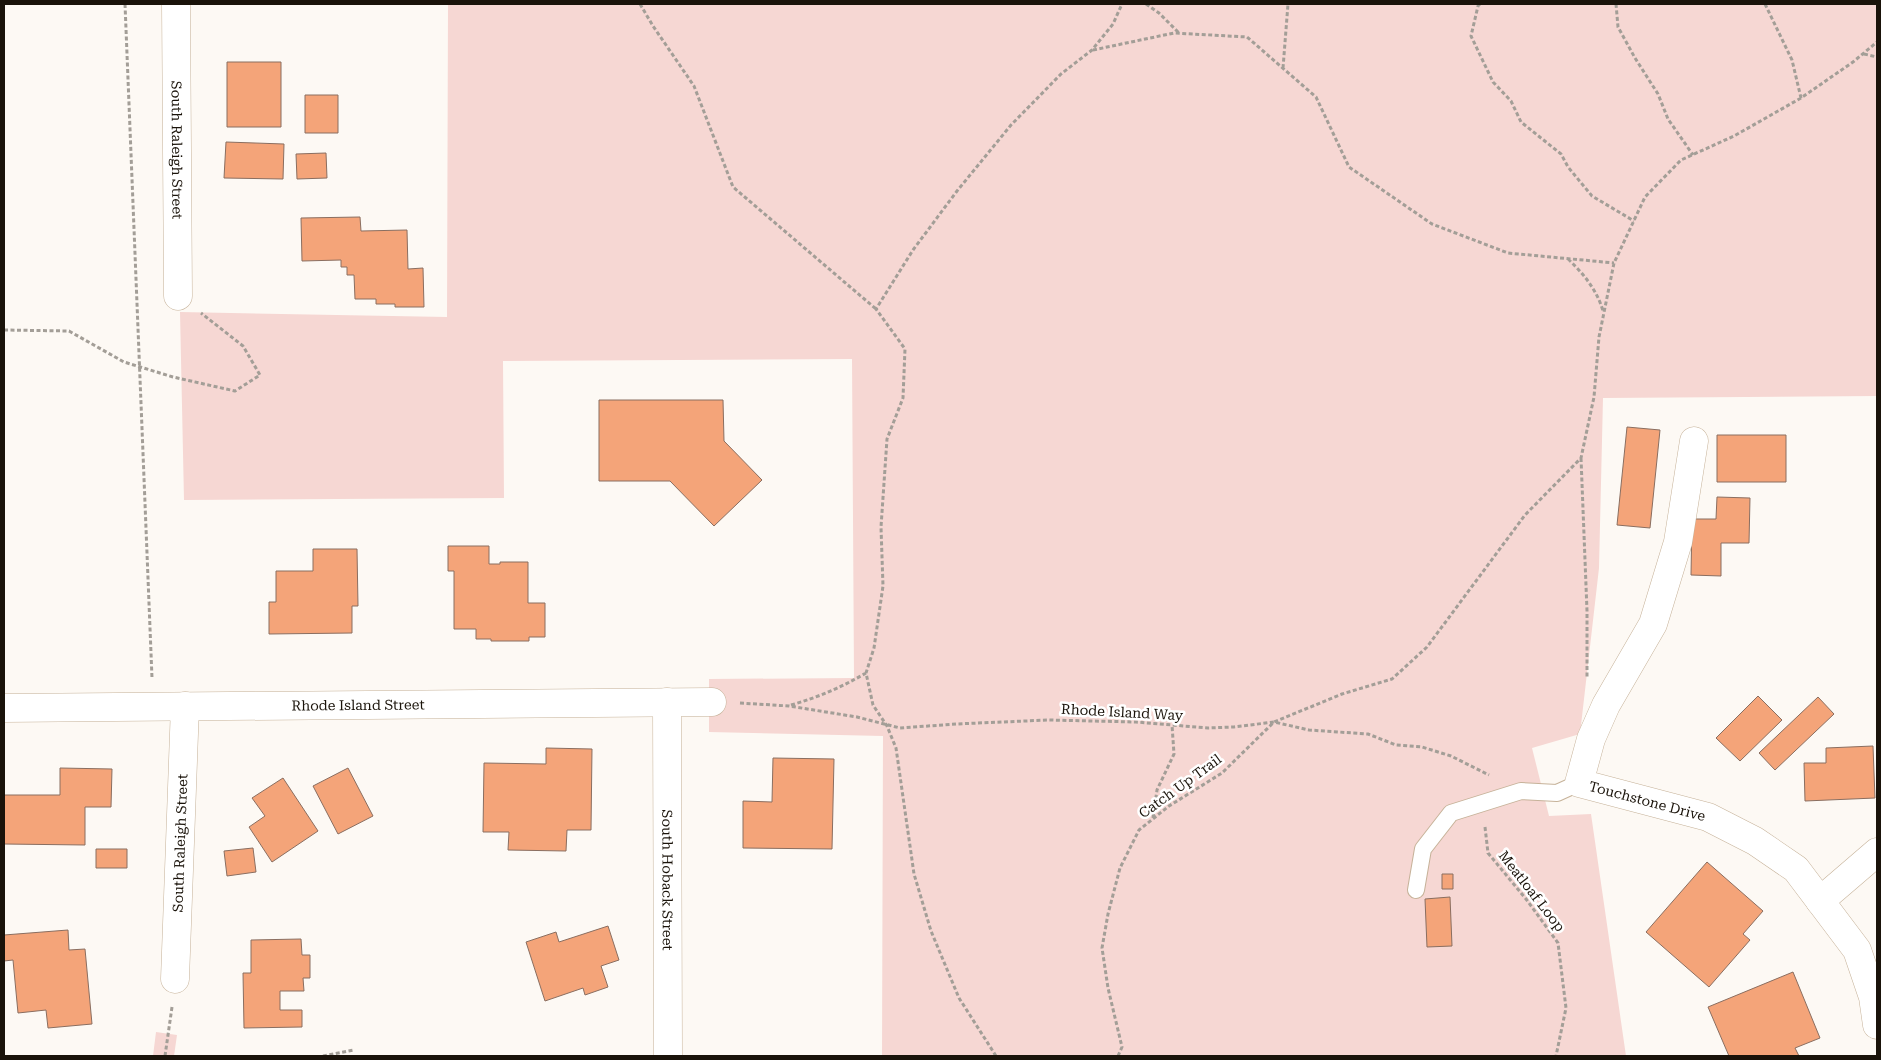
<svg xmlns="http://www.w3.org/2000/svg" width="1881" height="1060" font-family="'Roboto Serif',serif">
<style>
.green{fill:#f6d7d3}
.building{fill:#f4a479;stroke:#8a6e60}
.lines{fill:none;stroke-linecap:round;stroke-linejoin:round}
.lane-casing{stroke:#c6b299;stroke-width:18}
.street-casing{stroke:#c6b299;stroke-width:29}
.path{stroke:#a39e97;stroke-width:3;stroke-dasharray:4 2.5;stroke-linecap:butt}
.lane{stroke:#fff;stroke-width:16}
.street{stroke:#fff;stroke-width:28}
.labels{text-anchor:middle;stroke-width:5;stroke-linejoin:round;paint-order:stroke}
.street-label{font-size:14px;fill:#1a130a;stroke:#fff}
</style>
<rect width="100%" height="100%" fill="#fdf9f4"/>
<path class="green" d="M 448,4 L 1877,4 L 1877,396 L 1603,398 L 1599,568 L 1580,734 L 1532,748 L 1549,816 L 1591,814 L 1626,1056 L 882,1056 L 883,736 L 709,732 L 709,679 L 854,678 L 852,359 L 503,361 L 504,498 L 184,500 L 180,312 L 447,317 Z
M 156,1032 L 177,1035 L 174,1056 L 153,1056 Z"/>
<path class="building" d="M 227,62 L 281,62 L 281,127 L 227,127 Z
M 305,95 L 338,95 L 338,133 L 305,133 Z
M 226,142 L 284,144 L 283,179 L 224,178 Z
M 326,153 L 327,178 L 297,179 L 296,154 Z
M 360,217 L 361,231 L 407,230 L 408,269 L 423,268 L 424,307 L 395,307 L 395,304 L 376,304 L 376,299 L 355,299 L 354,275 L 347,275 L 347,267 L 341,267 L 341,260 L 302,261 L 301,218 Z
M 599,400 L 723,400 L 724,441 L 762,480 L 714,526 L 670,481 L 599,481 Z
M 1627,427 L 1660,430 L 1650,528 L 1617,525 Z
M 1717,435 L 1786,435 L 1786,482 L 1717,482 Z
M 1717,497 L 1750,498 L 1749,543 L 1721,543 L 1721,576 L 1691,575 L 1692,519 L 1716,519 Z
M 448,546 L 489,546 L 489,564 L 500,564 L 500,562 L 528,562 L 528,603 L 545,603 L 545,637 L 529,637 L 529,641 L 491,641 L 491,639 L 476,639 L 476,629 L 454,629 L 454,571 L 448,571 Z
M 313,549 L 357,549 L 358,606 L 352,606 L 352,633 L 269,634 L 269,602 L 276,602 L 276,571 L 313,571 Z
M 1758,696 L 1782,720 L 1740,761 L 1716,738 Z
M 1818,697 L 1834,714 L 1775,770 L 1759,753 Z
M 1873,746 L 1875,798 L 1805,801 L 1804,763 L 1826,763 L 1826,748 Z
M 546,748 L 592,749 L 591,830 L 567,830 L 566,851 L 508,850 L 509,832 L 483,832 L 484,763 L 546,764 Z
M 773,758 L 834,759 L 832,849 L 743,848 L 743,801 L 772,802 Z
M 60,768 L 112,769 L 111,807 L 85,807 L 85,845 L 4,844 L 4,795 L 60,795 Z
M 348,768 L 373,816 L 338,834 L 313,786 Z
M 283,778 L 318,831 L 272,862 L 249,827 L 265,816 L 252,798 Z
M 253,848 L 256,872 L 227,876 L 224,851 Z
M 96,849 L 127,849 L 127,868 L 96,868 Z
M 1707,862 L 1763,911 L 1743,934 L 1750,940 L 1709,987 L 1646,932 Z
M 1442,874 L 1453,874 L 1453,889 L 1442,889 Z
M 1450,897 L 1452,946 L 1427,947 L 1425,899 Z
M 608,926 L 619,960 L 601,966 L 608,987 L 585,995 L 583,988 L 545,1001 L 526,942 L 556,932 L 559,942 Z
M 68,930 L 69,950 L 85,949 L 92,1024 L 48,1028 L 46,1010 L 18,1013 L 13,960 L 4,961 L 4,935 Z
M 301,939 L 302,955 L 310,955 L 310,978 L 303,978 L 304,991 L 280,991 L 280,1010 L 302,1010 L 302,1027 L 244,1028 L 243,973 L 251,973 L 251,940 Z
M 1793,972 L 1820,1038 L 1795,1048 L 1799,1056 L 1729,1056 L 1708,1007 Z"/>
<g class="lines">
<defs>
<path id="lane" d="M 1416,890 L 1423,849 L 1451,813 L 1521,791 L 1557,793 L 1579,783"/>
<g id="street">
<path id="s1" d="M 176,4 L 178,296"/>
<path id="s2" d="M 1694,441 L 1678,542 L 1653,624 L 1606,705 L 1591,739 L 1579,783 L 1708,817 L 1755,841 L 1796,869 L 1857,950 L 1873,997 L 1877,1025"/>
<path id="s3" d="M 667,702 L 668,1056"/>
<path id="s4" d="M 4,708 L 712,702"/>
<path d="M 1820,901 L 1877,852"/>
<path id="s5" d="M 175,979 L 185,706"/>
</g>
</defs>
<use href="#lane" class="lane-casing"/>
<use href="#street" class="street-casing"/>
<path class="path" d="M 125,4 L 152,678
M 640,4 L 653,26 L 694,86 L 733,187 L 876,309
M 1146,4 L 1159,13 L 1179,33
M 1480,4 L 1478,6 L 1471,36 L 1493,82 L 1511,101 L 1521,122 L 1561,154 L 1568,167 L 1592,196 L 1634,221
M 1616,4 L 1618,27 L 1635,58 L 1658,94 L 1668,119 L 1693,155
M 1765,4 L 1792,60 L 1801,98
M 1093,50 L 1174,33 L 1247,37 L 1316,97 L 1349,167 L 1432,224 L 1508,253 L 1614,263
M 1864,54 L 1877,57
M 1283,68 L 1288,4
M 1568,259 C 1583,273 1597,290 1603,311
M 4,330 L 69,331 L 124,362 L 173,377 L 235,391 L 260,375 L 243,346 L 201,313
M 1581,458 L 1587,611 L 1587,677
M 740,703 L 789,706 L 857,717 L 900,728 L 956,724 L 1048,720 L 1136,722 L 1208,728 L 1234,727 L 1274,722 L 1309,730 L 1368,734 L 1396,745 L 1422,747 L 1451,756 L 1489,775
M 791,705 C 819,697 842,687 866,673
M 1153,818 L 1157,790 L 1174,754 L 1172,725
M 1485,827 L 1488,853 L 1526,899 L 1558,943 L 1566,1008 L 1556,1056
M 165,1056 L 172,1007
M 323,1056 L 354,1050
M 996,1056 L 959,998 L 931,931 L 914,874 L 896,748 L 887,726 L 873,705 L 866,673 L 874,648 L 883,586 L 881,527 L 887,439 L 903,398 L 905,349 L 876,309 L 913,250 L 957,191 L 1011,125 L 1061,74 L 1092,50 L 1113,24 L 1122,4
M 1118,1056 L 1122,1047 L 1108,988 L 1102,948 L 1108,914 L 1120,868 L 1139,830 L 1169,806 L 1222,773 L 1274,722 L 1342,694 L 1392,679 L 1427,647 L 1525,515 L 1581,458 L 1594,397 L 1599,337 L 1614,263 L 1645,197 L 1681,160 L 1734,136 L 1801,98 L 1853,62 L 1877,42"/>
<use href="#lane" class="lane"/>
<use href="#street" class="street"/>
</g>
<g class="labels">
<g class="street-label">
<text dy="5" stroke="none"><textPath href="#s1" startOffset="146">South Raleigh Street</textPath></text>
<text dy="5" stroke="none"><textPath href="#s4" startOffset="354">Rhode Island Street</textPath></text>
<text transform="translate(1122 712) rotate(3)" y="5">Rhode Island Way</text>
<text transform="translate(1180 786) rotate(-36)" y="5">Catch Up Trail</text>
<text dy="5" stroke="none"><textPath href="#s2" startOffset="435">Touchstone Drive</textPath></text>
<text dy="5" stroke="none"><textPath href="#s5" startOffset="136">South Raleigh Street</textPath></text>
<text dy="5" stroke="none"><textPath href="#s3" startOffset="178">South Hoback Street</textPath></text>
<text transform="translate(1532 891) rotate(52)" y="5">Meatloaf Loop</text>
</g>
</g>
<rect width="1881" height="1060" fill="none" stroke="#1a130a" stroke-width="10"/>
</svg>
